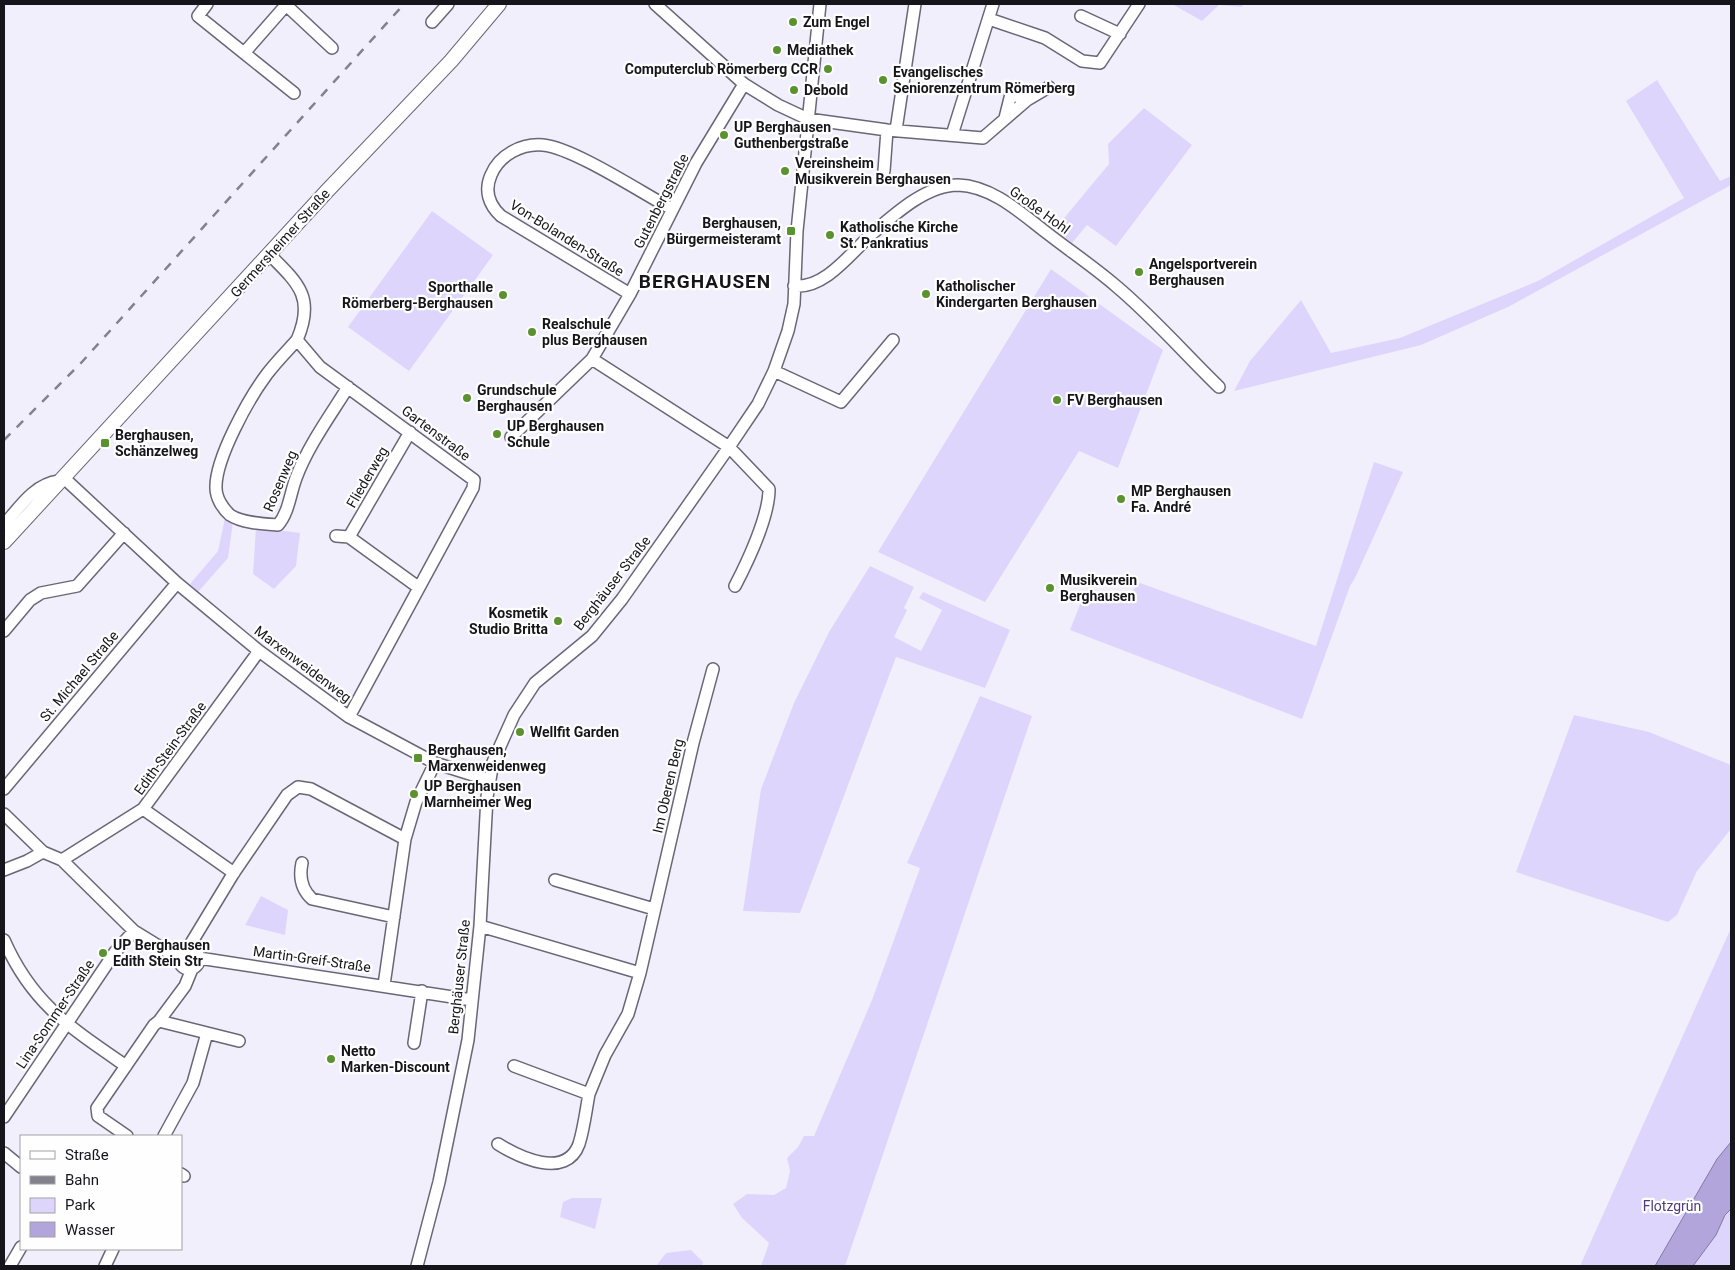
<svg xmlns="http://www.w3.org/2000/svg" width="1735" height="1270" font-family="Roboto,sans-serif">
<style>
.green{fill:#ded5fd}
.water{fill:#b2a5db;stroke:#837aa1}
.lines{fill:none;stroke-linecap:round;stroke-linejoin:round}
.minor-casing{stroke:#6a6676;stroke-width:14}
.major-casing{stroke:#6a6676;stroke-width:16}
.minor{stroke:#fff;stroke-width:11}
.major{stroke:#fff;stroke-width:14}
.rail{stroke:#83818b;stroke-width:2.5;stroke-dasharray:9 9;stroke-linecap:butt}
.poi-dot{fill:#5a922f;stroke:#fefefe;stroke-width:2}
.labels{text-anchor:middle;stroke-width:4.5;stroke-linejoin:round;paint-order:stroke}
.poi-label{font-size:14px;font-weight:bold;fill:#16151b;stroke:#fefefe;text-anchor:start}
.street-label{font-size:14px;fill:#16151b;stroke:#fefefe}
.park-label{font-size:14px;fill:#503b7d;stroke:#fefefe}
.district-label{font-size:19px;font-weight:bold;letter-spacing:1px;fill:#16151b;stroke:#fefefe}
</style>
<rect width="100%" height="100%" fill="#f2effd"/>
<path class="green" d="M 1172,4 L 1243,4 L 1242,7 L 1219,5 L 1202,21 Z
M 1657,80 L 1720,181 L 1731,176 L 1731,185 L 1508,307 L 1421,345 L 1234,391 L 1250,361 L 1301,300 L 1331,353 L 1400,338 L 1538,281 L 1684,198 L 1626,101 Z
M 1144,108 L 1192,145 L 1116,246 L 1087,225 L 1072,243 L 1055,229 L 1109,164 L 1108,144 Z
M 432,211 L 493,255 L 409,371 L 348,327 Z
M 1051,269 L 1163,350 L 1118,468 L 1079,451 L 985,602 L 878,552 Z
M 1374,462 L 1403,472 L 1355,578 L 1350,586 L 1302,719 L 1070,630 L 1085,592 L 1120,603 L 1140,583 L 1316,646 Z
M 225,518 L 233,522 L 228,558 L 198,592 L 190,584 L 218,551 Z
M 256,527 L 300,533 L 296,566 L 274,589 L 253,574 Z
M 870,566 L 914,587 L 904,608 L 907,610 L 894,637 L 921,651 L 942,610 L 919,598 L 923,592 L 1010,630 L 985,688 L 896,657 L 800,913 L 743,911 L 761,789 L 794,703 L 829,632 Z
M 980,696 L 1032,716 L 845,1266 L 761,1266 L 769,1243 L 742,1218 L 733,1204 L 747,1194 L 774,1195 L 786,1188 L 790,1171 L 787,1158 L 798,1147 L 804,1136 L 814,1136 L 872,1000 L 920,868 L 907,863 Z
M 1574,715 L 1649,732 L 1731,765 L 1731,829 L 1697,871 L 1677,915 L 1668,922 L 1516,872 Z
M 261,896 L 288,910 L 285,935 L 245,925 Z
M 1731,928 L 1731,1266 L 1580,1266 Z
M 572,1198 L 602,1198 L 595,1229 L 560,1217 L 563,1202 Z
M 691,1250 L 703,1262 L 702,1266 L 656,1266 L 666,1253 Z"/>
<path class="water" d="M 1731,1142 L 1731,1209 L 1725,1215 L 1716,1235 L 1693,1266 L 1655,1266 L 1717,1159 Z"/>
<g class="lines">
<defs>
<path id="minor" d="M 207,4 L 198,16 L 244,53
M 287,4 L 244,53 L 294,93
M 655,4 L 744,84 L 778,105 L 808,119 L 887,130 L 983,138 L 1027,100 L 1049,87
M 286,5 L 332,48
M 1081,16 L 1120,34
M 989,19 L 1045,38 L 1082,61 L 1100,63 L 1139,4
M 432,22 L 448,4
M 1005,118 L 1011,94 L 1027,100
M 896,130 L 915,4
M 952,135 L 993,4
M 884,171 L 887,130
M 270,255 C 299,284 315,298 297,340 L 320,367 L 474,480 L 473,488 L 349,717
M 794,286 C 826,289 852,251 874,232 C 896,213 927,185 958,185 C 992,186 1021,213 1047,233 C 1070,251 1094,267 1116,286 C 1152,316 1185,354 1219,387
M 630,294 L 501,216 C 489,205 484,191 491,175 C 499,155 522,143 543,145 C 574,148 642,193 672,209
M 297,340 C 287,351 276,362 267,374 C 249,398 215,459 216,488 C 216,498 223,509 230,515 C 242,523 264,524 278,525 C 289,512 290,494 296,478 C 308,446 330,416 348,387
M 774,371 L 841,402 L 893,340
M 410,432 L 349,537 L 418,587
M 511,437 L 592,359
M 64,478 L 177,583 L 259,651 L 349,717 L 435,763 L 489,780
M 4,525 C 19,508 34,484 59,481
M 336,536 L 349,537
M 735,586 C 748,561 769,516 769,489 L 729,447 L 592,359 L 630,294 L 696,163 L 744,84
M 4,631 L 30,600 L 41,593 L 77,586 L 124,533
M 4,789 L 177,583
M 143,809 L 234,873
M 4,814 L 43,852 L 62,860 L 134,931 L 173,955 L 179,956
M 405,839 L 416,802 L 435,763
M 62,860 L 143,809 L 259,651
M 302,863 C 299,877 301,889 312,899 L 394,917
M 4,870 L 27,861 L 43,852
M 555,880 L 654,909
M 480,926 L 640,973 L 693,743 L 713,669
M 4,940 C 32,1004 71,1028 126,1066
M 189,949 L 190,945 L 233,874 L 287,795 L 298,787 L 311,789 L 405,839 L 384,985
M179 959a10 10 0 1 1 20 0a10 10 0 1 1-20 0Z
M 199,958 L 472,1000
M 159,1021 L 239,1041
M 414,1043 L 422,991
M 589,1094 L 605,1055 L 628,1014 L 640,973
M 4,1117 L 115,952 L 134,931
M 127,1136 L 98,1116 L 97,1108 L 154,1025 L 159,1021 L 185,986 L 192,969
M 164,1136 L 193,1083 L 207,1033
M 498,1144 C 519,1157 566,1180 579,1144 C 584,1128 586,1110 589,1094 L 514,1066
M 4,1153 L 21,1167
M 181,1174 L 184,1176
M 10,1266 L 21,1247
M 105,1266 L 113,1249
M 417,1266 L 439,1182 L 468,1040 L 480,926 L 487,797 L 493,762 L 514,715 L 535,683 L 592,636 L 622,599 L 729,447 L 758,404 L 774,371 L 788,331 L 794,304 L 797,231 L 820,4"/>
<path id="major" d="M 4,542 L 327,191 L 451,61 L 499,4"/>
</defs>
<use href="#minor" class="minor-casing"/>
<use href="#major" class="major-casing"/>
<use href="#minor" class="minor"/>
<use href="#major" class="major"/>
<path class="rail" d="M 4,440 L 81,363 L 404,4"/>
</g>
<g class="poi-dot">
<circle cx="793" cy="22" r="5"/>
<circle cx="777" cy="50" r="5"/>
<circle cx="828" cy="69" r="5"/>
<circle cx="883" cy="80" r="5"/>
<circle cx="794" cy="90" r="5"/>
<circle cx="724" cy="135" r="5"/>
<circle cx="785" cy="171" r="5"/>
<rect x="786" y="226" width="10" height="10" rx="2.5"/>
<circle cx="830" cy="235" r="5"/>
<circle cx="1139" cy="272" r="5"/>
<circle cx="926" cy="294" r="5"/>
<circle cx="503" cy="295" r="5"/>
<circle cx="532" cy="332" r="5"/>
<circle cx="467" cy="398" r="5"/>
<circle cx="1057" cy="400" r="5"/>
<circle cx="497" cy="434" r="5"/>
<rect x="100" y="438" width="10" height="10" rx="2.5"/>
<circle cx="1121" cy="499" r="5"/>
<circle cx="1050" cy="588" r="5"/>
<circle cx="558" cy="621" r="5"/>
<circle cx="520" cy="732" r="5"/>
<rect x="413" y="753" width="10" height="10" rx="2.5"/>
<circle cx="414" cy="794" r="5"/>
<circle cx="103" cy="953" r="5"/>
<circle cx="331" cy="1059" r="5"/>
</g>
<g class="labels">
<g class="poi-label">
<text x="803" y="27">Zum Engel</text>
<text x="787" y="55">Mediathek</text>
<text x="818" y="74" text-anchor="end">Computerclub Römerberg CCR</text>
<text x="893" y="77">Evangelisches<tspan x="893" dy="16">Seniorenzentrum Römerberg</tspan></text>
<text x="804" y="95">Debold</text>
<text x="734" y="132">UP Berghausen<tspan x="734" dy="16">Guthenbergstraße</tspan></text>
<text x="795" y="168">Vereinsheim<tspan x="795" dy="16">Musikverein Berghausen</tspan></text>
<text x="781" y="228" text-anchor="end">Berghausen,<tspan x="781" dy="16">Bürgermeisteramt</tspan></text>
<text x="840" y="232">Katholische Kirche<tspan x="840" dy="16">St. Pankratius</tspan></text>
<text x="1149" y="269">Angelsportverein<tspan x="1149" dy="16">Berghausen</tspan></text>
<text x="936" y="291">Katholischer<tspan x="936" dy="16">Kindergarten Berghausen</tspan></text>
<text x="493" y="292" text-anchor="end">Sporthalle<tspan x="493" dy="16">Römerberg-Berghausen</tspan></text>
<text x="542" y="329">Realschule<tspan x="542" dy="16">plus Berghausen</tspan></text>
<text x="477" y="395">Grundschule<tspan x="477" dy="16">Berghausen</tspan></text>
<text x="1067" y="405">FV Berghausen</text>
<text x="507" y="431">UP Berghausen<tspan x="507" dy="16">Schule</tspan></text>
<text x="115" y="440">Berghausen,<tspan x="115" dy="16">Schänzelweg</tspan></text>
<text x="1131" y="496">MP Berghausen<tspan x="1131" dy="16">Fa. André</tspan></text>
<text x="1060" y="585">Musikverein<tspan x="1060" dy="16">Berghausen</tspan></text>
<text x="548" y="618" text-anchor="end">Kosmetik<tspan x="548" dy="16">Studio Britta</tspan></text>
<text x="530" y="737">Wellfit Garden</text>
<text x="428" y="755">Berghausen,<tspan x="428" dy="16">Marxenweidenweg</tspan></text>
<text x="424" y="791">UP Berghausen<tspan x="424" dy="16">Marnheimer Weg</tspan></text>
<text x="113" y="950">UP Berghausen<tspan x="113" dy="16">Edith Stein Str</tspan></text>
<text x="341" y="1056">Netto<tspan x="341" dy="16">Marken-Discount</tspan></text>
</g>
<g class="street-label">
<text transform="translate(661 201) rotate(-63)" y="5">Gutenbergstraße</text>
<text transform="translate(1040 210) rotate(36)" y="5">Große Hohl</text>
<text transform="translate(567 238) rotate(32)" y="5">Von-Bolanden-Straße</text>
<text transform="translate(280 243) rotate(-48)" y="5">Germersheimer Straße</text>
<text transform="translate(436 433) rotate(37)" y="5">Gartenstraße</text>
<text transform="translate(367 477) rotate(-60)" y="5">Fliederweg</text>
<text transform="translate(280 481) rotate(-67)" y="5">Rosenweg</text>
<text transform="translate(612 583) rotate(-52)" y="5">Berghäuser Straße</text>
<text transform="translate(303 664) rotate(37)" y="5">Marxenweidenweg</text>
<text transform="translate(79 676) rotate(-50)" y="5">St. Michael Straße</text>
<text transform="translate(170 748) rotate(-54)" y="5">Edith-Stein-Straße</text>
<text transform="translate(668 786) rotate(-77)" y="5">Im Oberen Berg</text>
<text transform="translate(312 959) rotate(8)" y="5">Martin-Greif-Straße</text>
<text transform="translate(459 977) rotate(-84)" y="5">Berghäuser Straße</text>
<text transform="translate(55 1014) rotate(-56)" y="5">Lina-Sommer-Straße</text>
</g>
<g class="park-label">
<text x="1672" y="1211">Flotzgrün</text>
</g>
<g class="district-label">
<text x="705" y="288">BERGHAUSEN</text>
</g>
</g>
<rect width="1735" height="1270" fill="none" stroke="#16151b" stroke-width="10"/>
<rect x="20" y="1135" width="162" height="115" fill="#fefefe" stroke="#a1a1a3"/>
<rect x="30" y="1151" width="25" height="8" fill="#ffffff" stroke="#a1a1a3"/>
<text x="65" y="1160" font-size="15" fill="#16151b">Straße</text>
<rect x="30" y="1176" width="25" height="8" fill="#83818b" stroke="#a1a1a3"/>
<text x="65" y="1185" font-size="15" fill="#16151b">Bahn</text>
<rect x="30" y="1198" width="25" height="15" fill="#ded5fd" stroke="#a1a1a3"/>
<text x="65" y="1210" font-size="15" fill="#16151b">Park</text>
<rect x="30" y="1222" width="25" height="15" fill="#b2a5db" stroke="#a1a1a3"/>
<text x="65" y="1235" font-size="15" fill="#16151b">Wasser</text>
</svg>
